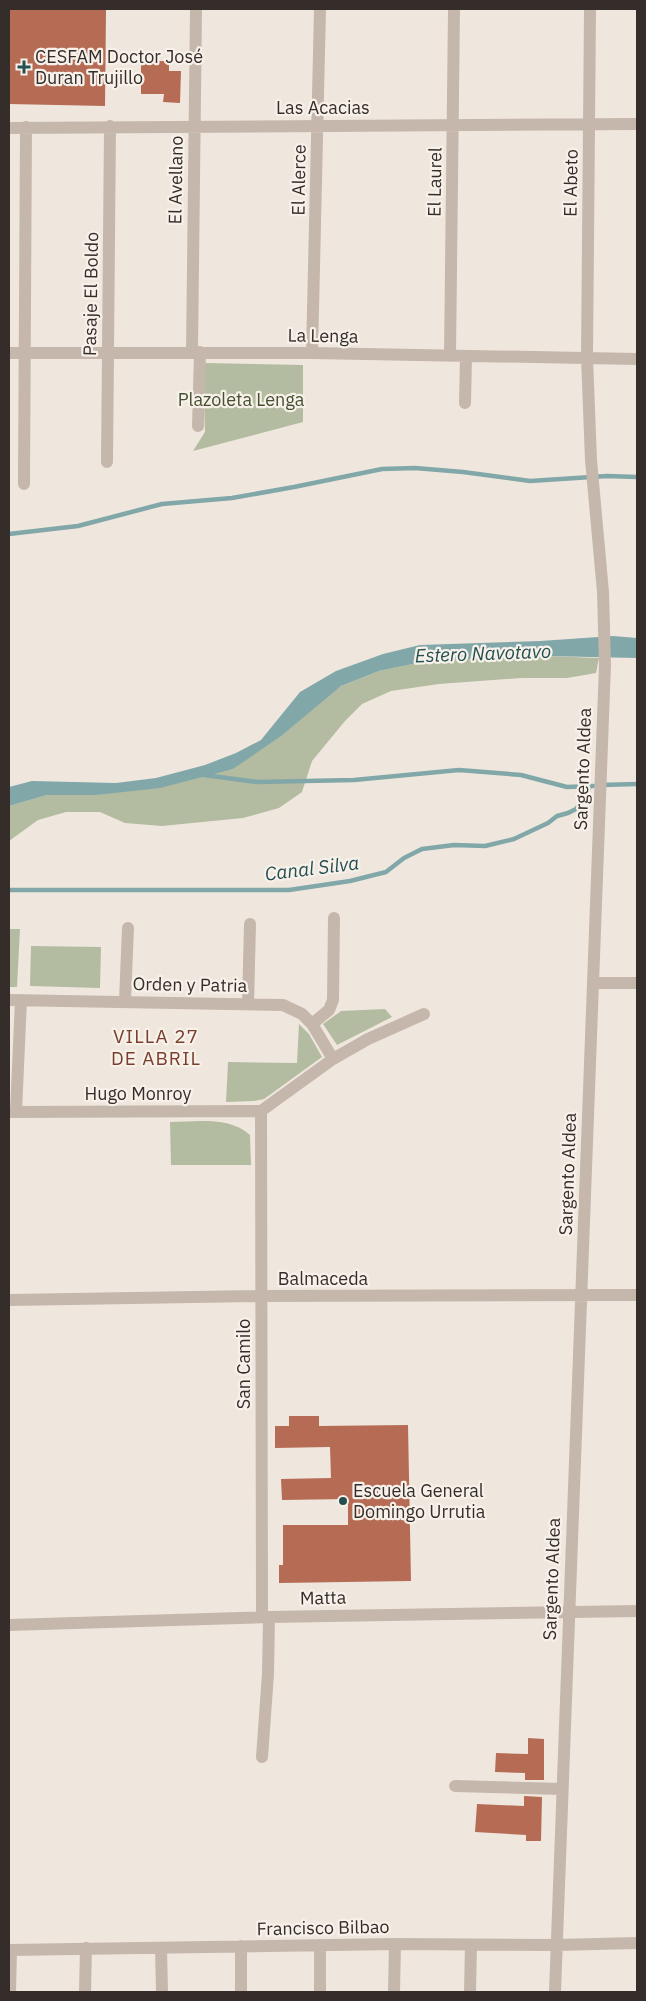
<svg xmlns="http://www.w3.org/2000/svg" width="646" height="2001" font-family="'IBM Plex Sans',sans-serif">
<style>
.green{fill:#b3bca0}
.water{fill:#81a7a9}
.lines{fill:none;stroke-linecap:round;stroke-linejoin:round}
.stream{stroke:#81a7a9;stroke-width:4.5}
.building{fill:#b66b55}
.minor{stroke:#c6b7ac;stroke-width:12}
.poi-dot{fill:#244f51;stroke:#f7f1ea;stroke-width:2}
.labels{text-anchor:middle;stroke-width:4.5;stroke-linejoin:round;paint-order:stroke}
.poi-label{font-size:18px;fill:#352d2a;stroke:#f7f1ea;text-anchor:start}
.street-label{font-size:18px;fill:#352d2a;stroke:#f7f1ea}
.park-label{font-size:18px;fill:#455031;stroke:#f7f1ea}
.water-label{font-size:19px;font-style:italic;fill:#244f51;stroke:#f7f1ea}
.neighbourhood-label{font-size:19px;letter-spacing:1px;fill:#793e2d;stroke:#f7f1ea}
</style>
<rect width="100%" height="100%" fill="#efe7de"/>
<path class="green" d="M 203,363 L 303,365 L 303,422 L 193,451 L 205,432 Z
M 545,656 L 599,658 L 596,673 L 567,678 L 522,678 L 439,684 L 391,691 L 362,704 L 345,721 L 312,761 L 302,792 L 279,808 L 243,818 L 162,826 L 125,823 L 100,812 L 66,812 L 38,820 L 9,841 L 9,806 L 47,795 L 96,795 L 233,769 L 341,686 L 379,671 L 406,665 L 441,660 Z
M 9,929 L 20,929 L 17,987 L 9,987 Z
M 31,946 L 101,947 L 100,988 L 30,986 Z
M 385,1009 L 392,1017 L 337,1045 L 323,1024 L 341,1011 Z
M 299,1024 L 309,1034 L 322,1057 L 264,1099 L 254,1101 L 226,1102 L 228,1062 L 297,1063 Z
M 170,1122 C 196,1122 229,1116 250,1135 L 251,1165 L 171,1165 Z"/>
<path class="water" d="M 613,636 L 637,638 L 637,658 L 545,656 L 441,660 L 407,665 L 379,671 L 341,686 L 281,736 L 233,769 L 160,788 L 96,795 L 47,795 L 9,806 L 9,787 L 32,781 L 116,783 L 156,778 L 205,765 L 236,753 L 261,740 L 300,692 L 336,671 L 383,654 L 420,645 L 540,641 Z"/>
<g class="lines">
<path class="stream" d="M 9,534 L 78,526 L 162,504 L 232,498 L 294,487 L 382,469 L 415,468 L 463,472 L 530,481 L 607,476 L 637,477
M 204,775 L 257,782 L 354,780 L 459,770 L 521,775 L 567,787 L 593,786
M 601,785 L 637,784
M 9,890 L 289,890 L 350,881 L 386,872 L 404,858 L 422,849 L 454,845 L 485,846 L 514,839 L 548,823 L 557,816 L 568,813 L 576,809 L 587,794 L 590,786"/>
</g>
<path class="building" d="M 9,9 L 106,9 L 105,106 L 9,104 Z
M 141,61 L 169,61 L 169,71 L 181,71 L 180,103 L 163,102 L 164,94 L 141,94 Z
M 289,1416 L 319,1416 L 319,1426 L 408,1425 L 411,1581 L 279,1583 L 279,1565 L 283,1565 L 283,1525 L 348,1525 L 348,1499 L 282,1500 L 281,1479 L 331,1478 L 330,1447 L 275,1448 L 275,1426 L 289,1426 Z
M 528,1738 L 544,1739 L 544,1780 L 525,1780 L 525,1773 L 495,1772 L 496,1753 L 528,1754 Z
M 524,1796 L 542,1797 L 541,1841 L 526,1841 L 526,1835 L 475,1832 L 477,1804 L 524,1806 Z"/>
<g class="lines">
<path class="minor" d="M 9,128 L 637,124
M 192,352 L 196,9
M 9,353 L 312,353 L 637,359
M 312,353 L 320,9
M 450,355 L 454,9
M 465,403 L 466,356
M 198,426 L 200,352
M 107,462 L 110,126
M 24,484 L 26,127
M 594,983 L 637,983
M 9,1000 L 283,1005 L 302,1014 L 312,1024 L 333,1059
M 125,1001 L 128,928
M 248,1004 L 250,924
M 312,1024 L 329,1010 L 333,1000 L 334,918
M 261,1111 L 262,1617
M 261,1111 L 333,1059 L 368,1039 L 424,1014
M 9,1112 L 261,1111
M 16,1112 L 21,1000
M 9,1300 L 261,1296 L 637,1295
M 9,1625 L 269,1617 L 637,1611
M 262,1757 L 268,1674 L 269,1617
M 455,1786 L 562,1789
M 241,1946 L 241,1992
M 161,1948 L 162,1992
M 9,1950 L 395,1944 L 556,1945 L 637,1943
M 10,1992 L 11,1950
M 85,1992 L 86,1948
M 320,1992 L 320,1945
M 394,1992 L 395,1944
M 470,1992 L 471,1945
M 555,1992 L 605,665 L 603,592 L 591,460 L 587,358 L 590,9"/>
</g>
<g class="poi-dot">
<path d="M21.5 59.5h5v5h5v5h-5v5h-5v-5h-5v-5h5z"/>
<circle cx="343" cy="1501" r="5"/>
</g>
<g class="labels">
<g class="poi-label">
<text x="35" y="63">CESFAM Doctor José<tspan x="35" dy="21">Duran Trujillo</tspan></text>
<text x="353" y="1497">Escuela General<tspan x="353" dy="21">Domingo Urrutia</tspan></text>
</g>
<g class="street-label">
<text x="323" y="114">Las Acacias</text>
<text transform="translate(176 180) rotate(-89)" y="6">El Avellano</text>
<text transform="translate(299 180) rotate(-89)" y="6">El Alerce</text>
<text transform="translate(435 182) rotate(-89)" y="6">El Laurel</text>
<text transform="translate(571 183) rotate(-89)" y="6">El Abeto</text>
<text transform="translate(91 294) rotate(-89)" y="6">Pasaje El Boldo</text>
<text transform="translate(323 336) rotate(1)" y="6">La Lenga</text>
<text transform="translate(583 769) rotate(-88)" y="6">Sargento Aldea</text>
<text transform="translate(190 985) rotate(1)" y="6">Orden y Patria</text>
<text x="138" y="1100">Hugo Monroy</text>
<text transform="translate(568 1174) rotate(-88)" y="6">Sargento Aldea</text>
<text x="323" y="1285">Balmaceda</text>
<text transform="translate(244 1364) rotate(-90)" y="6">San Camilo</text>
<text transform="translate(552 1579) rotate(-88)" y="6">Sargento Aldea</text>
<text transform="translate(323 1598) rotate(-1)" y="6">Matta</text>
<text transform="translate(323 1928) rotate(-1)" y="6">Francisco Bilbao</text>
</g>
<g class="park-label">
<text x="241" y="406">Plazoleta Lenga</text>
</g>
<g class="water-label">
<text transform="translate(483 653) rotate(-2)" y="7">Estero Navotavo</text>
<text transform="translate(312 868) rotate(-7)" y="7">Canal Silva</text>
</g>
<g class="neighbourhood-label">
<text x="156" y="1043">VILLA 27<tspan x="156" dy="22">DE ABRIL</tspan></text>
</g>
</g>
<rect width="646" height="2001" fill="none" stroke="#352d2a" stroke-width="20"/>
</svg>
